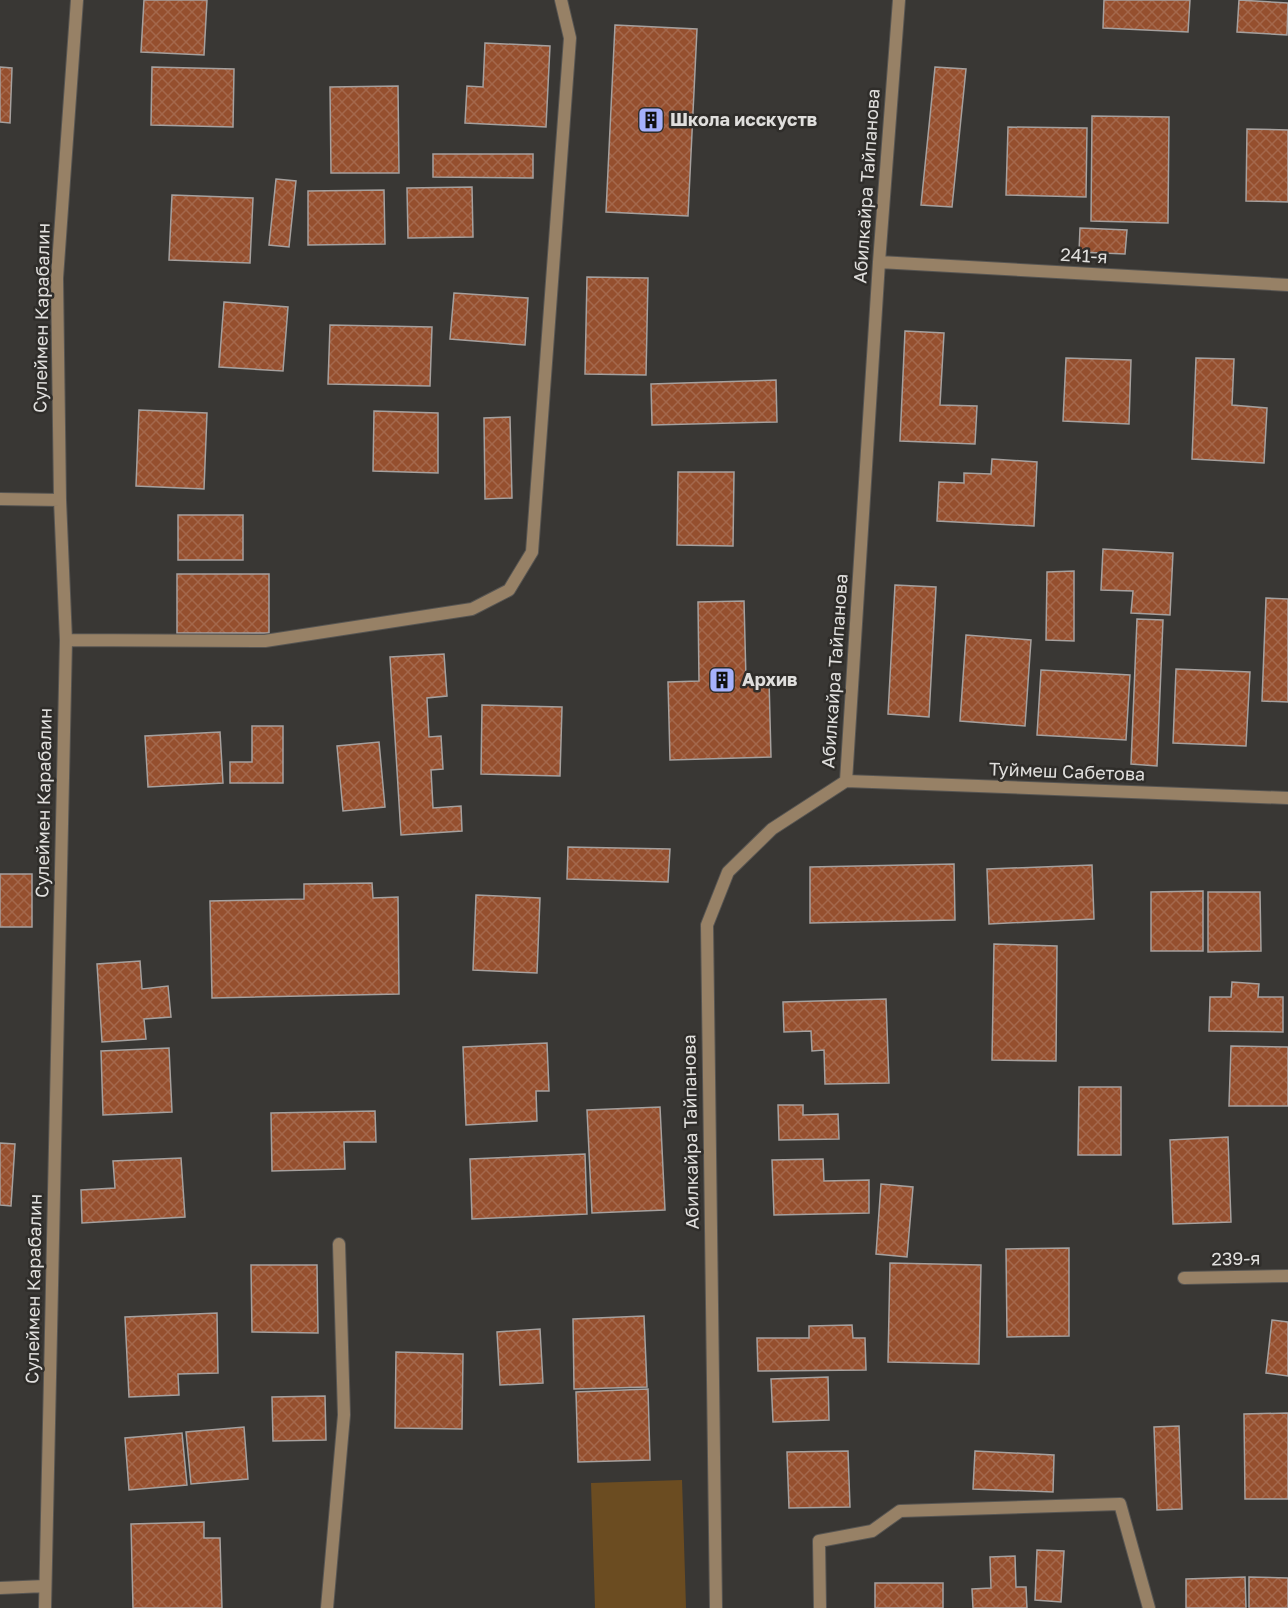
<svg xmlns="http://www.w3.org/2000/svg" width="1288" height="1608" font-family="'Golos Text',sans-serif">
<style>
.pitch{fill:#6b4c21}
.building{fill:url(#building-cross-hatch);stroke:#a5a09e;stroke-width:1.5}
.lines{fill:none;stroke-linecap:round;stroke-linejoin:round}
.service-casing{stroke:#575552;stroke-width:14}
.minor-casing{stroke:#575552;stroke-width:14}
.service{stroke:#978166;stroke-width:12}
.minor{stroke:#978166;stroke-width:12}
.labels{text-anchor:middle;stroke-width:5;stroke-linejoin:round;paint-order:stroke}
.poi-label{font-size:18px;font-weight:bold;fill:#e0dfdd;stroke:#2f2d2a;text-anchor:start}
.street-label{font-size:18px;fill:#e0dfdd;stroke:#2f2d2a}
</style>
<defs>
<pattern id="building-cross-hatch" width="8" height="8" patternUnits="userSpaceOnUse" patternTransform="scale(1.5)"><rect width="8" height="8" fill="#954f2e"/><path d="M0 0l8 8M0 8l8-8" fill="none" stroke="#a4684c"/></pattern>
</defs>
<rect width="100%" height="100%" fill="#393734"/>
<path class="pitch" d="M 682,1480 L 686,1608 L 595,1608 L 591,1483 Z"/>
<path class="building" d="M 144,0 L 207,0 L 204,55 L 141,52 Z
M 1104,0 L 1190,0 L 1188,32 L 1103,28 Z
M 1239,0 L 1288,3 L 1287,35 L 1237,32 Z
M 615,25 L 697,29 L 688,216 L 606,212 Z
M 485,43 L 550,46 L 546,127 L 465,123 L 467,86 L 483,87 Z
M 0,67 L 12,68 L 10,123 L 0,122 Z
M 152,67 L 234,69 L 233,127 L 151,125 Z
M 935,67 L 966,69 L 952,207 L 921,205 Z
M 398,86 L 399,173 L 331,173 L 330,87 Z
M 1092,116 L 1169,117 L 1168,223 L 1091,221 Z
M 1008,127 L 1087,128 L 1086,197 L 1006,195 Z
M 1247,129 L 1288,130 L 1288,202 L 1246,201 Z
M 433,154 L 533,154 L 533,178 L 433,177 Z
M 276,179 L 296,181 L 289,247 L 269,245 Z
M 472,187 L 473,237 L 408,238 L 407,188 Z
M 384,190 L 385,244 L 308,245 L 308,191 Z
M 172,195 L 253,198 L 250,263 L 169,260 Z
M 1080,228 L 1127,230 L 1125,254 L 1079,252 Z
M 587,277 L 648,278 L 646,375 L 585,374 Z
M 454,293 L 528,298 L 525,345 L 450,339 Z
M 224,302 L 288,307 L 283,371 L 219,367 Z
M 330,325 L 432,327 L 430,386 L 328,384 Z
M 905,331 L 944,333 L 940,405 L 977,406 L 975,444 L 900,441 Z
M 1066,358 L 1131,360 L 1129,424 L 1063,421 Z
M 1196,358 L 1234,359 L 1232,405 L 1267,408 L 1264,463 L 1192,459 Z
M 776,380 L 777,422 L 652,425 L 651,384 Z
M 139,410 L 207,413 L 204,489 L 136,486 Z
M 374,411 L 438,413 L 438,473 L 373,471 Z
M 510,417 L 512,498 L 485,499 L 484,418 Z
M 992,459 L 1037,462 L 1034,526 L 937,521 L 939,482 L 964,483 L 964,473 L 991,474 Z
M 678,472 L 734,472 L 733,546 L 677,545 Z
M 178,515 L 243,515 L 243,560 L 178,560 Z
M 1103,549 L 1173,553 L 1170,615 L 1131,613 L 1133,591 L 1101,590 Z
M 1074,571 L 1074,641 L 1046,640 L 1047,572 Z
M 177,574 L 269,574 L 269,633 L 177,633 Z
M 895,585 L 936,587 L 929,717 L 888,714 Z
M 1266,598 L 1288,599 L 1288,702 L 1262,701 Z
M 744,601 L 746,680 L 769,679 L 771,757 L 670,760 L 668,682 L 699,681 L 698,602 Z
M 1137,619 L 1163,620 L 1157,766 L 1131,764 Z
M 966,635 L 1031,640 L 1025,726 L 960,721 Z
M 444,654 L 447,696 L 427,698 L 429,737 L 441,736 L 443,769 L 431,770 L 433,808 L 461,806 L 462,831 L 401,835 L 390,657 Z
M 1176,669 L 1250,672 L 1246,746 L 1173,743 Z
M 1041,670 L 1130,675 L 1126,740 L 1037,735 Z
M 482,705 L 562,707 L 560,776 L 481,774 Z
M 252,726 L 283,726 L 283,783 L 230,783 L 230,762 L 252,762 Z
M 220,732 L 223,783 L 148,787 L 145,736 Z
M 379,742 L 385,807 L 343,811 L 337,746 Z
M 568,847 L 670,849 L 668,882 L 567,879 Z
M 954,864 L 955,920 L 810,923 L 810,867 Z
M 1092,865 L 1094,919 L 989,924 L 987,869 Z
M 0,874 L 32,874 L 32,927 L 0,927 Z
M 372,883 L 373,898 L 398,897 L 399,994 L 212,998 L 210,901 L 304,899 L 304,884 Z
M 1203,891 L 1203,951 L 1151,951 L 1151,892 Z
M 1208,892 L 1260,892 L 1261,951 L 1208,952 Z
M 476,895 L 540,898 L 537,973 L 473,970 Z
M 994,944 L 1057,946 L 1056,1061 L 992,1060 Z
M 140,961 L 142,989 L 168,986 L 171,1017 L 144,1019 L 146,1039 L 102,1042 L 97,964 Z
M 1232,982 L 1259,984 L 1258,997 L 1283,997 L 1283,1032 L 1209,1031 L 1210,997 L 1231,997 Z
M 886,999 L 889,1083 L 825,1084 L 824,1050 L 812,1051 L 811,1031 L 784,1032 L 783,1002 Z
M 547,1043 L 549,1091 L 536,1091 L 537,1121 L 466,1125 L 463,1047 Z
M 1231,1046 L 1288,1047 L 1288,1106 L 1229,1106 Z
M 169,1048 L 172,1112 L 103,1115 L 101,1051 Z
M 1079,1087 L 1121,1087 L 1121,1155 L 1078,1155 Z
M 778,1105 L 803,1105 L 803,1115 L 838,1114 L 839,1139 L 779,1140 Z
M 660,1107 L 665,1210 L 592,1213 L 587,1110 Z
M 375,1111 L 376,1142 L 344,1142 L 345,1169 L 272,1171 L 271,1113 Z
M 1228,1137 L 1231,1222 L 1173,1224 L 1170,1140 Z
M 0,1143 L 15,1144 L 11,1206 L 0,1205 Z
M 585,1154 L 587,1214 L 472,1219 L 470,1159 Z
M 181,1158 L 185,1217 L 82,1223 L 81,1190 L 115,1188 L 113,1161 Z
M 823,1159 L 824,1181 L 869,1180 L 869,1213 L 774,1215 L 772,1160 Z
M 881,1184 L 913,1187 L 907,1257 L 876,1254 Z
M 1069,1248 L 1069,1336 L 1007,1337 L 1006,1249 Z
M 890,1263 L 981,1265 L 979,1364 L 888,1362 Z
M 251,1265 L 317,1265 L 318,1333 L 252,1332 Z
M 217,1313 L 218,1373 L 178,1374 L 179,1395 L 129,1397 L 125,1317 Z
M 644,1316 L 647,1387 L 574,1389 L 573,1319 Z
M 1272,1320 L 1288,1322 L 1288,1376 L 1266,1373 Z
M 852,1325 L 853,1338 L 865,1338 L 866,1370 L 758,1371 L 757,1338 L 809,1338 L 809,1326 Z
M 540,1329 L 543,1383 L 500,1385 L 497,1332 Z
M 396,1352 L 463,1354 L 462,1429 L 395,1428 Z
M 828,1377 L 829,1420 L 773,1422 L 771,1379 Z
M 648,1389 L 650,1460 L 578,1462 L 576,1392 Z
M 325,1396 L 326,1440 L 273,1441 L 272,1397 Z
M 1288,1413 L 1288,1499 L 1245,1499 L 1244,1414 Z
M 1179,1426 L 1182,1509 L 1157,1510 L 1154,1427 Z
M 244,1427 L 248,1479 L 191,1484 L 186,1432 Z
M 182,1433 L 187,1485 L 129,1490 L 125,1438 Z
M 848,1451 L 850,1507 L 789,1508 L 787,1452 Z
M 975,1451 L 1054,1455 L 1053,1492 L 973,1489 Z
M 204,1522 L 204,1538 L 220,1538 L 222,1608 L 133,1608 L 131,1524 Z
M 1037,1550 L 1064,1551 L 1061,1602 L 1035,1600 Z
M 1015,1556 L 1016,1587 L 1026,1587 L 1027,1608 L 973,1608 L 972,1589 L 991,1588 L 990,1557 Z
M 1245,1577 L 1246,1608 L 1186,1608 L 1186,1579 Z
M 1249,1577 L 1288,1578 L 1288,1608 L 1249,1608 Z
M 875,1583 L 943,1583 L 943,1608 L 875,1608 Z"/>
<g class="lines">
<defs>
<path id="service" d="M 820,1608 L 819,1541 L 872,1531 L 900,1511 L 1120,1504 L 1149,1608"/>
<path id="minor" d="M 879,262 L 1288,285
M 0,499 L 60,500
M 66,640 L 265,641 L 472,609 L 509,590 L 532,552 L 570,38 L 561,0
M 846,781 L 1288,798
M 1184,1278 L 1288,1276
M 0,1588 L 45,1586
M 45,1608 L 66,640 L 60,500 L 57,278 L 77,0
M 327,1608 L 344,1415 L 339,1244
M 716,1608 L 707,925 L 728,872 L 772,829 L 846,781 L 879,262 L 899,0"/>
</defs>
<use href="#service" class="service-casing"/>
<use href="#minor" class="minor-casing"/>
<use href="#service" class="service"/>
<use href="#minor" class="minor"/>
</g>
<defs>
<symbol id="building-square" viewBox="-11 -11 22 22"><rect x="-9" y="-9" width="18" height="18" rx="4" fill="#a5b1fc" stroke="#2f2d2a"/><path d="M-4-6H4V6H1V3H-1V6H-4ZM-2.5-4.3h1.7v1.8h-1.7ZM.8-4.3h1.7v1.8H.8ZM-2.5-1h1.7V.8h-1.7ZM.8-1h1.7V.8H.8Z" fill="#111"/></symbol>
</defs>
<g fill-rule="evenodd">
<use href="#building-square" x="636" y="105" width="30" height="30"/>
<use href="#building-square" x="707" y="665" width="30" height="30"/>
</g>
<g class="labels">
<g class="poi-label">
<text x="670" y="126">Школа исскуств</text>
<text x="742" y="686">Архив</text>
</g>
<g class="street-label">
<text transform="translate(867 186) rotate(-86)" y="6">Абилкайра Тайпанова</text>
<text transform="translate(1084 256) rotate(3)" y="6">241-я</text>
<text transform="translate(42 318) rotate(-89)" y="6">Сулеймен Карабалин</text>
<text transform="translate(835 671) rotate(-86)" y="6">Абилкайра Тайпанова</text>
<text transform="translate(1067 772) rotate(2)" y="6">Туймеш Сабетова</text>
<text transform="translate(44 803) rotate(-89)" y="6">Сулеймен Карабалин</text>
<text transform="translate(691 1132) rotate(-91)" y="6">Абилкайра Тайпанова</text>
<text transform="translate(1236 1259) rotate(-1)" y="6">239-я</text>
<text transform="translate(34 1289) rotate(-89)" y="6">Сулеймен Карабалин</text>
</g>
</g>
</svg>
